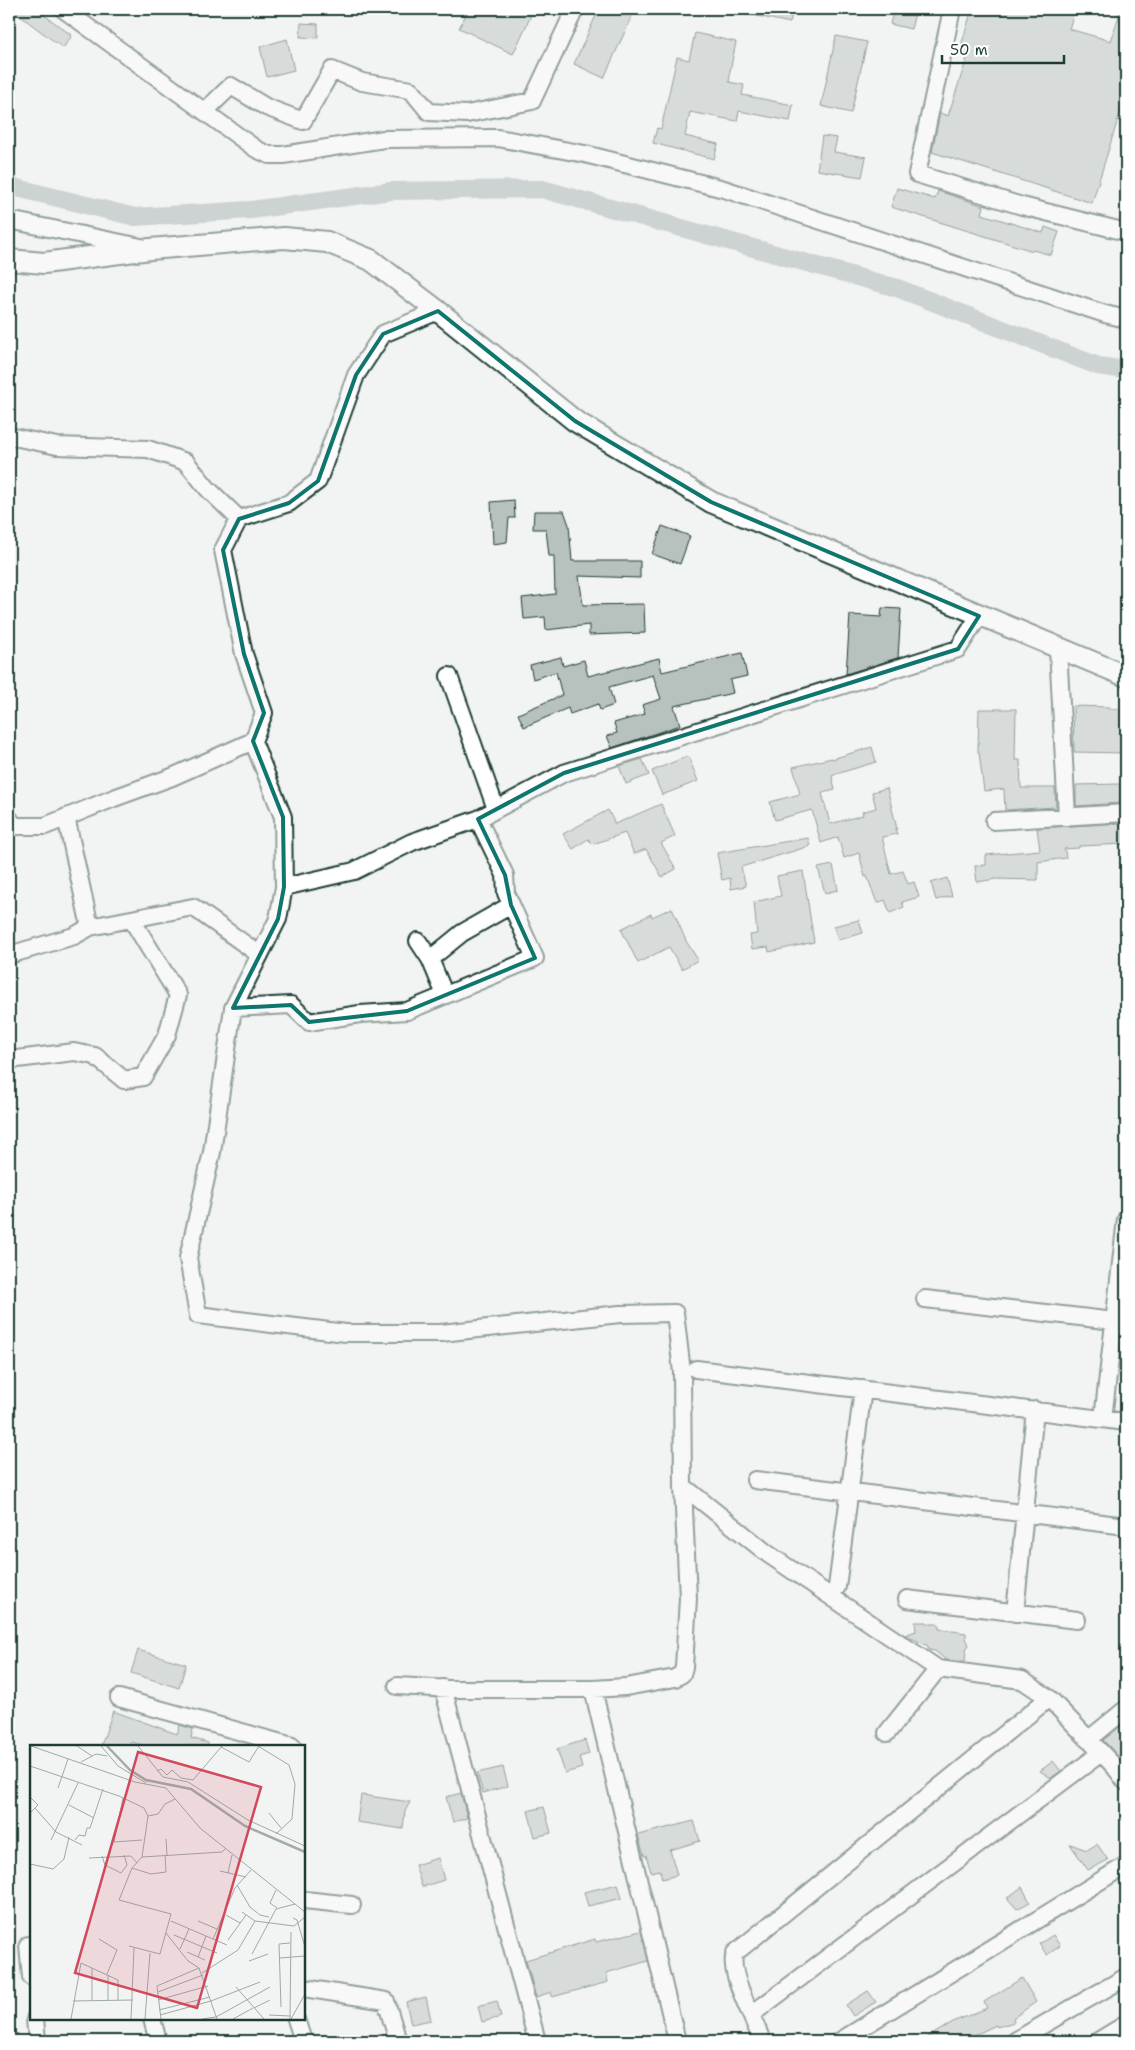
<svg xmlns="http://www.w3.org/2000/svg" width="1135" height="2050" font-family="'Shantell Sans',sans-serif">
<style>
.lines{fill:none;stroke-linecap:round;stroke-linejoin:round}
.canal{stroke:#a1adaa;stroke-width:18}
.building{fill:#b7c1bd;stroke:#1f3d34}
.minor-casing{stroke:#1f3d34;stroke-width:20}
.major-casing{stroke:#1f3d34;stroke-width:24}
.minor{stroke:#fff;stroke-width:16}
.major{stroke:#fff;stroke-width:20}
.marked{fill:none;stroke:#0f766e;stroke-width:4;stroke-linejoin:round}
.inset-river{fill:none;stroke:#a1adaa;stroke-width:2.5}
.inset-road{fill:none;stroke:#9eaaa7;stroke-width:1}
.view{fill:#d1495b;fill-opacity:0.15;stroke:#d1495b;stroke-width:2.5}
.inset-edge{fill:none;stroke:#1f3d34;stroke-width:2.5}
</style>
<rect width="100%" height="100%" fill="#f2f3f3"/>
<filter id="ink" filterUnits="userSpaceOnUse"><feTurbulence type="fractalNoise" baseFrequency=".02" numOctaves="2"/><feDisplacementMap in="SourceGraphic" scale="10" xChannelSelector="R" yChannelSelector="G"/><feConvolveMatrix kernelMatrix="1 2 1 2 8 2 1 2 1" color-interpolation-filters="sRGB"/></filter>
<g filter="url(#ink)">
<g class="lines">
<path class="canal" d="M 9,186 L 135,217 L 251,210 L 391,191 L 542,189 L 897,288 L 1098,366 L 1126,370"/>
</g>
<path class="building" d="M 11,9 L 36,9 L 70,34 L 71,37 L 63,48 Z
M 469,9 L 534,9 L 513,54 L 459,28 Z
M 599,9 L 635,9 L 604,78 L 574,64 Z
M 749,9 L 793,9 L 790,23 L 748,14 Z
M 894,9 L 916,9 L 911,29 L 890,24 Z
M 972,9 L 1075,9 L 1069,29 L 1111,41 L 1121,9 L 1126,9 L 1126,93 L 1092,203 L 932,152 L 940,113 L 948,116 L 968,55 L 959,53 Z
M 301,23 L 318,24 L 318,38 L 300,37 Z
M 695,33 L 736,42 L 729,76 L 730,77 L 729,82 L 744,85 L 742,95 L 793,105 L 790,121 L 739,111 L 737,121 L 690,112 L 685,136 L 718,144 L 714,159 L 653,143 L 657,128 L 661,129 L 677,57 L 689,60 Z
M 836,36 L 867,42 L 851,113 L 821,106 Z
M 287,39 L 294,70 L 267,77 L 260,47 Z
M 822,136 L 837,138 L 834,152 L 866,157 L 862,177 L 817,170 Z
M 897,188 L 935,199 L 938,191 L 984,206 L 982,214 L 1043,233 L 1045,227 L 1059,232 L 1051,255 L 1033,250 L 1033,251 L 891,207 Z
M 514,500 L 515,518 L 509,518 L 507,542 L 493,544 L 491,502 Z
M 534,511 L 564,511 L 569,525 L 572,561 L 640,561 L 640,578 L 579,576 L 583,605 L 644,604 L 645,633 L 589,635 L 589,625 L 546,630 L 545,617 L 524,619 L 522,598 L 555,594 L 554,556 L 549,556 L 546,529 L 533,529 Z
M 662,526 L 690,536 L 680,564 L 652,554 Z
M 882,608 L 901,609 L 898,658 L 846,674 L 850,615 L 881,617 Z
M 742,653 L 747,676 L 730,680 L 733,693 L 674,706 L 680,725 L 612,748 L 607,736 L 617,733 L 614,723 L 645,714 L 642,705 L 661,699 L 653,675 L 609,687 L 614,705 L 600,710 L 598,704 L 570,714 L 568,708 L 524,727 L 518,714 L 562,695 L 556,672 L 533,679 L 530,665 L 561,657 L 563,666 L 584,660 L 588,676 L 659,658 L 662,672 Z
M 1073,706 L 1110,707 L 1110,709 L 1126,708 L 1126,753 L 1074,752 Z
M 979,709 L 1016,709 L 1015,760 L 1020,760 L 1021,788 L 1055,788 L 1056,807 L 1005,810 L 1004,789 L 984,791 L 979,752 L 978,752 Z
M 872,747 L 876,762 L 836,774 L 832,776 L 835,790 L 822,793 L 830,824 L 863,815 L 862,812 L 876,808 L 872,792 L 887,788 L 897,829 L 895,829 L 897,834 L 882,837 L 891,874 L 903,871 L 908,884 L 914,882 L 919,897 L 902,902 L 904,907 L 890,913 L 885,900 L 877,903 L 867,876 L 865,877 L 859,853 L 844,858 L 838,837 L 821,843 L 812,810 L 775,820 L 770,802 L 800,794 L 793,767 L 832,758 L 832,759 Z
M 688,756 L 698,781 L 662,795 L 652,771 Z
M 642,759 L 649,775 L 626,784 L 619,766 Z
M 1120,784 L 1120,803 L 1076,806 L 1076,785 Z
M 661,804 L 675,836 L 661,843 L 676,869 L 662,877 L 646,849 L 634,854 L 625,833 L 593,844 L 588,839 L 573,849 L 563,834 L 608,810 L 615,824 Z
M 1125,823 L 1126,844 L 1079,846 L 1079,848 L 1064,849 L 1065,851 L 1066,858 L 1038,862 L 1038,880 L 996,879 L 977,882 L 975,866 L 986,865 L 986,855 L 1040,850 L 1037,828 Z
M 808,838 L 810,846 L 741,867 L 746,886 L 731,889 L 730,878 L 722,880 L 717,853 Z
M 833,865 L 838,890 L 825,893 L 818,868 Z
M 803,871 L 814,942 L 769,952 L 768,947 L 752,949 L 750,935 L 757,934 L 754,902 L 781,896 L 777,876 Z
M 947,878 L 952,896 L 936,900 L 931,883 Z
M 672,908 L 686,941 L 698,960 L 682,969 L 669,947 L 638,963 L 621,929 L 651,914 L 652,917 Z
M 859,920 L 863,933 L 838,940 L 834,926 Z
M 915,1622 L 927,1622 L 929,1624 L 939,1624 L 939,1629 L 966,1633 L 966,1638 L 969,1645 L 966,1649 L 965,1662 L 946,1660 L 935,1651 L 929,1650 L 928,1646 L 905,1635 L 916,1631 Z
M 138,1650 L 186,1664 L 179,1688 L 131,1673 Z
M 113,1711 L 177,1734 L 180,1725 L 193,1729 L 191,1738 L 208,1743 L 208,1746 L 145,1746 L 131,1742 L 130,1746 L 101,1746 Z
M 1126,1722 L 1126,1758 L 1123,1761 L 1103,1740 Z
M 585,1740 L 589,1754 L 579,1757 L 582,1768 L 565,1773 L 557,1749 Z
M 1053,1761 L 1061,1771 L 1051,1778 L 1040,1771 Z
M 503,1767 L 508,1786 L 483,1793 L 477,1773 Z
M 461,1793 L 467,1818 L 453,1822 L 446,1797 Z
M 361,1795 L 410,1802 L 405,1811 L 403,1829 L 357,1822 Z
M 544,1807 L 551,1833 L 535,1837 L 528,1811 Z
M 694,1821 L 700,1841 L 670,1850 L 677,1875 L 662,1879 L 660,1870 L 651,1872 L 646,1855 L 644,1856 L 638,1835 Z
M 1070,1844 L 1087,1850 L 1097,1844 L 1108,1860 L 1088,1870 Z
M 438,1858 L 444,1880 L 422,1887 L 415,1865 Z
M 618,1884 L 622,1898 L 588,1906 L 584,1892 Z
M 1022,1887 L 1030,1902 L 1017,1909 L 1007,1898 Z
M 641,1931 L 648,1961 L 606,1973 L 608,1982 L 552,1997 L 551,1992 L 536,1997 L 526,1960 L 595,1939 L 596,1942 Z
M 1053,1935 L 1060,1946 L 1047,1955 L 1039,1944 Z
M 1022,1978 L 1036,2002 L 1013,2018 L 1014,2022 L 997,2027 L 996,2025 L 962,2041 L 922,2041 L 953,2022 L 987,2008 L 984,2002 Z
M 868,1991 L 876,2002 L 853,2016 L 846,2005 Z
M 426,1997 L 431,2020 L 411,2024 L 406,2002 Z
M 497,2001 L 501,2017 L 482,2022 L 478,2006 Z"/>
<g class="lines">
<defs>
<path id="minor" d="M 63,9 L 256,149 L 269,155 L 283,155 L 384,139 L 498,138 L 585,154 L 724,189 L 1105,314 L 1126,319
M 952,9 L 917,174 L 1022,206 L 1126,232
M 205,111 L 231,86 L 266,107 L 303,121 L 332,70 L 362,82 L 411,90 L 429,112 L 467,114 L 532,101 L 575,9
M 9,220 L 141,247
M 9,436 L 57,446 L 148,449 L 186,462 L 208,489 L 239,519
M 1058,648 L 1067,817
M 449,676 L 496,809
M 66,817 L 90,927
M 9,818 L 14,826 L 45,826 L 114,798 L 172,777 L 253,741
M 994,821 L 1126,813
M 284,887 L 354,871 L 412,842 L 478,819 L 564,773 L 958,649 L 979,616
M 418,941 L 430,959 L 445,995
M 9,955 L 74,936 L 90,927 L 193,907 L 260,955
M 430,959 L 462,933 L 511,905
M 233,1008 L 291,1005 L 309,1022 L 360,1014 L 407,1011 L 535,958 L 506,893 L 505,875 L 478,819
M 9,1060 L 74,1052 L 95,1056 L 124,1080 L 143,1077 L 167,1035 L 178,995 L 132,920
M 925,1299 L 1114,1321
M 696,1369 L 1126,1422
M 1103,1419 L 1126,1219
M 755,1480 L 1126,1526
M 683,1486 L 768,1554 L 938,1669 L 1022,1680 L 1049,1698 L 1114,1766 L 1126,1782
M 837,1587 L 863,1389
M 907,1599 L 1077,1620
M 1015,1613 L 1035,1410
M 397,1686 L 452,1689 L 593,1689 L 626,1687 L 675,1678 L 682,1674 L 684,1667 L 688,1598 L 683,1486 L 682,1372 L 675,1313 L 620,1314 L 441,1333 L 346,1333 L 198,1315 L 188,1258 L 212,1152 L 233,1008 L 278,919 L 284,887 L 283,817 L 253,741 L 264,713 L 244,654 L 223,550 L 239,519 L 289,503 L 318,481 L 356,375 L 383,334 L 438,311
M 443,1688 L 537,2041
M 593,1689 L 677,2041
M 119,1698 L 292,1746
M 887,1733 L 938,1669
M 1088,1740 L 1126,1709
M 304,1900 L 352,1905
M 31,1946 L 28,1945 L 31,1977
M 304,1988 L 386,2001 L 398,2041
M 752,2014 L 1101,1753
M 35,2019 L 37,2041
M 152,2019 L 158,2041
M 296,2019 L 303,2041
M 762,2041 C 755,2020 727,1972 735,1953 L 1049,1698
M 840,2041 L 1126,1865
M 1015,2041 L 1126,1977
M 1098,2041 L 1126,2024"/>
<path id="major" d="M 9,260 L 44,263 L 150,249 L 284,238 L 327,242 L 371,260 L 438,311 L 575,421 L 711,502 L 1126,676"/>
</defs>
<use href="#minor" class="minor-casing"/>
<use href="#major" class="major-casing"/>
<use href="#minor" class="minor"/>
<use href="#major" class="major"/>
</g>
</g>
<path d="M0 0H1135V2050H0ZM 438,311 L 575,421 L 711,502 L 979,616 L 958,649 L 564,773 L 478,819 L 505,875 L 511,905 L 535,958 L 407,1011 L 309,1022 L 291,1005 L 233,1008 L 278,919 L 284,887 L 283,817 L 253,741 L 264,713 L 244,654 L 223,550 L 239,519 L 289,503 L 318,481 L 356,375 L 383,334 Z" fill="#f2f3f3" fill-opacity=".55" fill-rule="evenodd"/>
<path class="marked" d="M 438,311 L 575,421 L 711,502 L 979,616 L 958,649 L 564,773 L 478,819 L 505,875 L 511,905 L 535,958 L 407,1011 L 309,1022 L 291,1005 L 233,1008 L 278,919 L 284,887 L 283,817 L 253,741 L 264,713 L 244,654 L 223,550 L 239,519 L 289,503 L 318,481 L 356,375 L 383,334 Z"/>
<g transform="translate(30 1745)">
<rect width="275" height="275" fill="#f2f3f3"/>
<path class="inset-river" d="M 77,1 L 100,25 L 116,35 L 161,44 L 215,81 L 275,107"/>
<path class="inset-road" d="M 1,1 L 105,37 L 136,43 L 170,83 L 275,167M 47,1 L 62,11M 71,1 L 88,21 L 116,38M 108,1 L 133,32 L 158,37 L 218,75 L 275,101M 228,1 L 259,20 L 265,39 L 262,74 L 246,89M 191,2 L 219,17 L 229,1M 51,17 L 66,9 L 77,11M 0,21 L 89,51 L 114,63 L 118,71M 127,26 L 131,24 L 137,30 L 142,25 L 151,33 L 163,35 L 192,1M 28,43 L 38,14M 0,52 L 8,60 L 0,68M 93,53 L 84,97 L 112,95M 39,60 L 64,73M 5,63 L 26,87 L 52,100M 239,68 L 251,83M 118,71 L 128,69 L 135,59 L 145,54M 136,94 L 137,110M 21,95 L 48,38M 45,95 L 49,90 L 55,91 L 57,83 L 60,83 L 73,44M 72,111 L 75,120 L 91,128 L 97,120 L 94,110M 112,112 L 192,107 L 195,104M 59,113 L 101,111 L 107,118M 0,119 L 23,124 L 34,114 L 39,92M 102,123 L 121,129 L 136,127 L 135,110M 190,126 L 216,132M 198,128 L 202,110M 207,140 L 220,162 L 230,170 L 239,172M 246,145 L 240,158 L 247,163M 212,167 L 225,176 L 264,181 L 275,172M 196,170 L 210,178M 263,173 L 267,175 L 275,202M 141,176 L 197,200M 168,176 L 187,184M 136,188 L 158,216 L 169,223 L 187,274M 144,190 L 187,208M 69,194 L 87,205 L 77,229M 183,194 L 205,143 L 221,125M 198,195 L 216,170M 99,201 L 130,209 L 141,169 L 89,155 L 102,123 L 112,112 L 118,71M 150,204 L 159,184M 157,207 L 175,215M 222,209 L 246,164 L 265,159M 168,212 L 176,191M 250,213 L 275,211M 219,216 L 238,209M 172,228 L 208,205 L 225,176M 78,230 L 78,255M 206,242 L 234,274M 128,247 L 173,230M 128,255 L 178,241M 43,256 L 103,255M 62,256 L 62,223M 251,262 L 249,199 L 260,198M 224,263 L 240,255M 129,265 L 180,252M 130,270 L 181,256 L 230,237M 239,270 L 260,271M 41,274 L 51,218 L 88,235 L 88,255M 101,274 L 104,203M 115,274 L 120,208M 131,274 L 127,241 L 169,223M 172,274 L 186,272 L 240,242M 203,274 L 223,263M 260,274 L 261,187M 261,274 L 275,249"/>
<path class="view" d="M 108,7 L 231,42 L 167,263 L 45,228 Z"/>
<rect width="275" height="275" class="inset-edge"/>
</g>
<rect width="1135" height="2050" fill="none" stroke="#fff" stroke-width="30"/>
<rect x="15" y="15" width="1105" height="2020" fill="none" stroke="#1f3d34" stroke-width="2" filter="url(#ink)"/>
<path d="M942 55v8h122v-8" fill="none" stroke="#1f3d34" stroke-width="2.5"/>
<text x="950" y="55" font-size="15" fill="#1f3d34" stroke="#ffffff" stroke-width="4" paint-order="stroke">50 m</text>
</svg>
